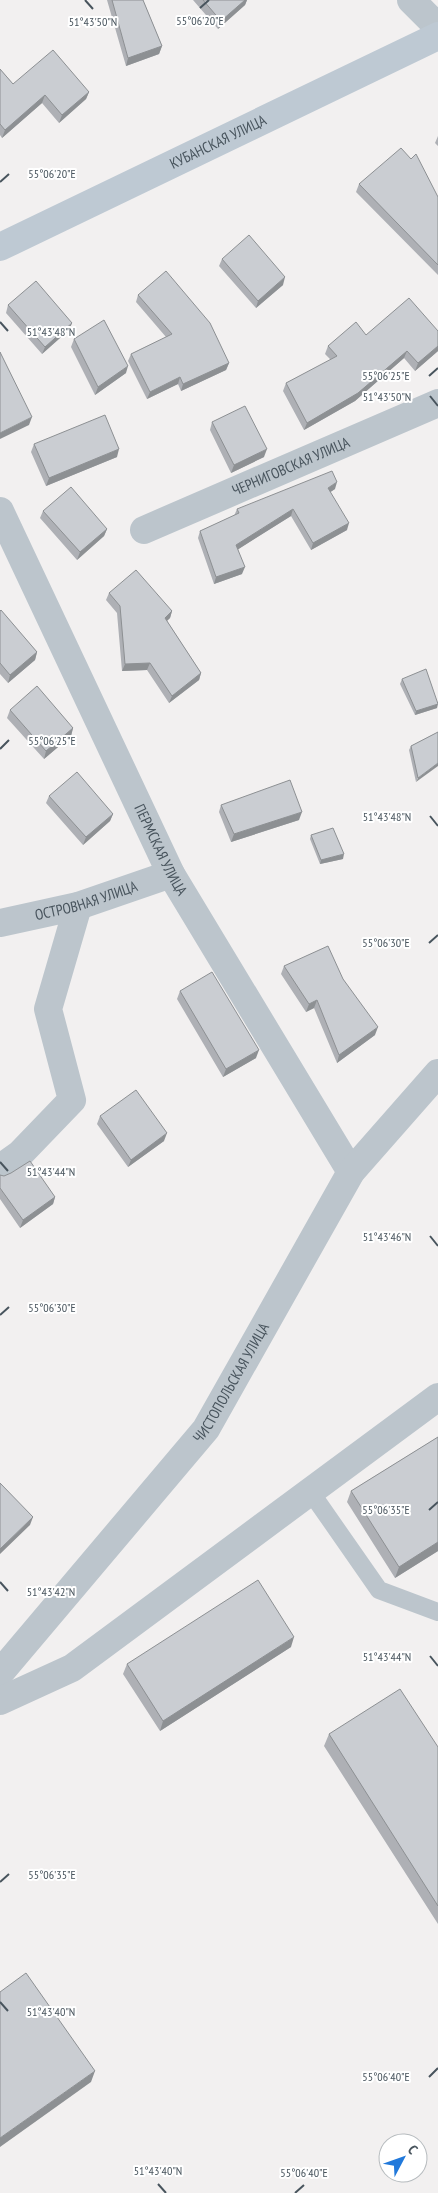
<svg xmlns="http://www.w3.org/2000/svg" width="438" height="2193" font-family="'PT Sans Narrow',sans-serif">
<style>
.lines{fill:none;stroke-linecap:round;stroke-linejoin:round}
.lane{stroke:#bcc5cc;stroke-width:18}
.street{stroke:#bcc5cc;stroke-width:28}
.secondary{stroke:#bec9d3;stroke-width:28}
.wall{fill:#aeb0b5}
.shaded-wall{fill:#8d9093}
.building{fill:#cacdd2;stroke:#8d9093}
.ticks{fill:none;stroke:#48545d;stroke-width:2}
.labels{text-anchor:middle;stroke-width:4;stroke-linejoin:round;paint-order:stroke}
.street-label{font-size:15px;fill:#48545d;stroke:#fff}
.ticks-label{font-size:12px;text-anchor:middle;fill:#48545d;stroke:#fff;stroke-width:4;stroke-linejoin:round;paint-order:stroke}
</style>
<rect width="100%" height="100%" fill="#f2f0f0"/>
<g class="lines">
<path class="lane" d="M 310,1491 L 379,1590 L 438,1612"/>
<g class="street">
<path d="M 411,0 L 438,27"/>
<path id="s1" d="M 0,511 L 171,874 L 351,1172"/>
<path id="s2" d="M 144,530 L 438,403"/>
<path id="s3" d="M 0,923 L 78,906 L 171,874"/>
<path d="M 0,1168 L 20,1154 L 72,1100 L 48,1009 L 78,906"/>
<path id="s4" d="M 0,1673 L 206,1429 L 351,1172 L 438,1073"/>
<path d="M 0,1701 L 72,1668 L 438,1397"/>
</g>
<path class="secondary" id="s5" d="M 0,247 L 438,36"/>
</g>
<path class="wall" d="M 107,0 L 143,0 L 162,46 L 159,54 L 126,66 Z
M 193,0 L 247,0 L 245,5 L 218,29 Z
M 0,69 L 13,84 L 89,92 L 86,99 L 59,123 L 42,103 L 2,138 L 0,135 Z
M 438,136 L 438,146 L 435,143 Z
M 359,184 L 438,197 L 438,275 L 356,192 Z
M 222,259 L 283,285 L 256,308 L 219,266 Z
M 138,295 L 229,363 L 226,370 L 181,391 L 178,384 L 147,399 L 128,361 L 131,354 L 166,337 L 136,302 Z
M 8,305 L 72,323 L 69,330 L 42,354 L 6,313 Z
M 438,331 L 438,351 L 415,371 L 404,358 L 355,401 L 304,430 L 283,391 L 286,383 L 331,360 L 325,354 L 328,346 L 366,335 Z
M 74,339 L 126,373 L 95,395 L 71,347 Z
M 212,422 L 264,457 L 231,473 L 210,430 Z
M 34,444 L 117,457 L 46,486 L 31,452 Z
M 335,489 L 330,492 L 347,530 L 311,550 L 291,516 L 238,549 L 242,574 L 214,584 L 198,538 L 200,531 L 234,516 L 237,509 Z
M 43,511 L 107,529 L 104,536 L 77,560 L 40,518 Z
M 109,593 L 172,611 L 170,618 L 167,621 L 201,673 L 199,680 L 169,703 L 147,670 L 122,671 L 117,613 L 106,600 Z
M 0,611 L 37,652 L 35,660 L 8,683 L 0,674 Z
M 402,679 L 437,708 L 415,715 L 400,684 Z
M 10,710 L 73,728 L 71,736 L 44,759 L 7,718 Z
M 438,732 L 416,782 L 409,750 L 411,746 Z
M 49,796 L 113,814 L 110,821 L 83,845 L 46,803 Z
M 221,805 L 299,820 L 231,842 L 219,812 Z
M 311,835 L 343,859 L 320,864 L 310,839 Z
M 284,966 L 343,979 L 375,1035 L 337,1063 L 314,1008 L 306,1012 L 281,974 Z
M 180,991 L 256,1058 L 223,1077 L 177,999 Z
M 100,1116 L 164,1141 L 128,1167 L 97,1124 Z
M 0,1175 L 55,1197 L 53,1204 L 20,1228 L 0,1199 Z
M 438,1437 L 438,1551 L 395,1578 L 347,1502 L 351,1491 Z
M 291,1647 L 160,1731 L 123,1674 L 127,1664 Z
M 329,1734 L 438,1747 L 438,1924 L 324,1746 Z"/>
<path class="shaded-wall" d="M 245,0 L 247,0 L 245,5 L 218,29 L 221,21 Z
M 162,46 L 159,54 L 126,66 L 128,58 Z
M 89,92 L 86,99 L 59,123 L 62,115 Z
M 45,95 L 42,103 L 2,138 L 5,130 Z
M 285,277 L 283,285 L 256,308 L 258,301 Z
M 72,323 L 69,330 L 42,354 L 45,347 Z
M 438,346 L 438,351 L 415,371 L 418,363 Z
M 407,351 L 404,358 L 355,401 L 304,430 L 307,423 Z
M 229,363 L 226,370 L 181,391 L 183,384 Z
M 128,366 L 126,373 L 95,395 L 98,387 Z
M 180,377 L 178,384 L 147,399 L 150,392 Z
M 32,417 L 29,425 L 0,439 L 0,433 Z
M 119,449 L 117,457 L 46,486 L 49,478 Z
M 267,449 L 264,457 L 231,473 L 234,465 Z
M 337,482 L 335,489 L 326,495 L 328,488 Z
M 293,509 L 291,516 L 234,552 L 236,545 Z
M 349,523 L 347,530 L 311,550 L 313,543 Z
M 107,529 L 104,536 L 77,560 L 80,552 Z
M 245,567 L 242,574 L 214,584 L 216,577 Z
M 172,611 L 170,618 L 162,625 L 165,618 Z
M 37,652 L 35,660 L 8,683 L 10,675 Z
M 150,663 L 147,670 L 122,671 L 125,664 Z
M 201,673 L 199,680 L 169,703 L 172,696 Z
M 438,704 L 437,708 L 415,715 L 416,711 Z
M 73,728 L 71,736 L 44,759 L 46,751 Z
M 438,763 L 438,766 L 416,782 L 418,778 Z
M 302,812 L 299,820 L 231,842 L 234,834 Z
M 113,814 L 110,821 L 83,845 L 86,837 Z
M 344,854 L 343,859 L 320,864 L 321,860 Z
M 317,1000 L 314,1008 L 306,1012 L 309,1004 Z
M 378,1027 L 375,1035 L 337,1063 L 339,1055 Z
M 259,1050 L 256,1058 L 223,1077 L 226,1069 Z
M 167,1133 L 164,1141 L 128,1167 L 131,1160 Z
M 55,1197 L 53,1204 L 20,1228 L 23,1220 Z
M 33,1517 L 30,1525 L 0,1554 L 0,1549 Z
M 438,1542 L 438,1551 L 395,1578 L 399,1567 Z
M 294,1637 L 291,1647 L 160,1731 L 163,1721 Z
M 95,2071 L 91,2082 L 0,2147 L 0,2138 Z"/>
<path class="building" d="M 112,0 L 143,0 L 162,46 L 128,58 Z
M 203,0 L 245,0 L 221,21 Z
M 53,50 L 89,92 L 62,115 L 45,95 L 5,130 L 0,124 L 0,69 L 13,84 Z
M 401,148 L 411,159 L 416,154 L 438,197 L 438,265 L 359,184 Z
M 249,235 L 285,277 L 258,301 L 222,259 Z
M 166,271 L 210,323 L 229,363 L 183,384 L 180,377 L 150,392 L 131,354 L 172,334 L 138,295 Z
M 36,281 L 72,323 L 45,347 L 8,305 Z
M 409,298 L 438,331 L 438,346 L 418,363 L 407,351 L 358,393 L 307,423 L 286,383 L 337,356 L 328,346 L 356,322 L 366,335 Z
M 104,320 L 128,366 L 98,387 L 74,339 Z
M 0,352 L 32,417 L 0,433 Z
M 245,406 L 267,449 L 234,465 L 212,422 Z
M 105,415 L 119,449 L 49,478 L 34,444 Z
M 332,471 L 337,482 L 328,488 L 349,523 L 313,543 L 293,509 L 236,545 L 245,567 L 216,577 L 200,531 L 239,513 L 237,509 Z
M 71,487 L 107,529 L 80,552 L 43,511 Z
M 136,570 L 172,611 L 165,618 L 201,673 L 172,696 L 150,663 L 125,664 L 120,606 L 109,593 Z
M 1,610 L 37,652 L 10,675 L 0,663 L 0,611 Z
M 426,669 L 438,704 L 416,711 L 402,679 Z
M 37,686 L 73,728 L 46,751 L 10,710 Z
M 438,732 L 438,763 L 418,778 L 411,746 Z
M 77,772 L 113,814 L 86,837 L 49,796 Z
M 290,780 L 302,812 L 234,834 L 221,805 Z
M 333,828 L 344,854 L 321,860 L 311,835 Z
M 328,946 L 343,979 L 378,1027 L 339,1055 L 317,1000 L 309,1004 L 284,966 Z
M 212,972 L 259,1050 L 226,1069 L 180,991 Z
M 136,1090 L 167,1133 L 131,1160 L 100,1116 Z
M 30,1161 L 55,1197 L 23,1220 L 0,1188 L 0,1175 L 4,1176 L 11,1173 Z
M 438,1437 L 438,1542 L 399,1567 L 351,1491 Z
M 0,1483 L 33,1517 L 0,1549 Z
M 258,1580 L 294,1637 L 163,1721 L 127,1664 Z
M 400,1689 L 438,1747 L 438,1906 L 329,1734 Z
M 26,1973 L 95,2071 L 0,2138 L 0,1992 Z"/>
<path class="ticks" d="M 85,0 L 93,9M 200,8 L 209,0M 0,182 L 9,174M 0,322 L 8,331M 429,376 L 438,368M 430,396 L 438,406M 0,749 L 9,740M 430,816 L 438,826M 429,943 L 438,935M 0,1162 L 8,1171M 430,1236 L 438,1246M 0,1315 L 9,1307M 429,1510 L 438,1502M 0,1582 L 8,1591M 430,1656 L 438,1666M 0,1882 L 9,1874M 0,2002 L 8,2011M 429,2077 L 438,2068M 158,2184 L 166,2193M 295,2193 L 304,2185"/>
<g class="labels">
<g class="street-label">
<text dy="5" stroke="none"><textPath href="#s5" startOffset="242">КУБАНСКАЯ УЛИЦА</textPath></text>
<text dy="5" stroke="none"><textPath href="#s2" startOffset="160">ЧЕРНИГОВСКАЯ УЛИЦА</textPath></text>
<text dy="5" stroke="none"><textPath href="#s1" startOffset="375">ПЕРМСКАЯ УЛИЦА</textPath></text>
<text dy="5" stroke="none"><textPath href="#s3" startOffset="89">ОСТРОВНАЯ УЛИЦА</textPath></text>
<text dy="5" stroke="none"><textPath href="#s4" startOffset="372">ЧИСТОПОЛЬСКАЯ УЛИЦА</textPath></text>
</g>
</g>
<g class="ticks-label">
<text x="200" y="25">55°06'20"E</text>
<text x="93" y="26">51°43'50"N</text>
<text x="52" y="178">55°06'20"E</text>
<text x="51" y="336">51°43'48"N</text>
<text x="386" y="380">55°06'25"E</text>
<text x="387" y="401">51°43'50"N</text>
<text x="52" y="745">55°06'25"E</text>
<text x="387" y="821">51°43'48"N</text>
<text x="386" y="947">55°06'30"E</text>
<text x="51" y="1176">51°43'44"N</text>
<text x="387" y="1241">51°43'46"N</text>
<text x="52" y="1312">55°06'30"E</text>
<text x="386" y="1514">55°06'35"E</text>
<text x="51" y="1596">51°43'42"N</text>
<text x="387" y="1661">51°43'44"N</text>
<text x="52" y="1879">55°06'35"E</text>
<text x="51" y="2016">51°43'40"N</text>
<text x="386" y="2081">55°06'40"E</text>
<text x="158" y="2175">51°43'40"N</text>
<text x="304" y="2177">55°06'40"E</text>
</g>
<g transform="translate(403 2158) rotate(49)"><circle r="24" fill="#ffffff" stroke="#b6bbbe"/>
<path d="M0-4L9 19L0 12L-9 19Z" fill="#2179db"/>
<text y="-8" font-size="14" font-weight="bold" text-anchor="middle" fill="#48545d">С</text>
</g>
</svg>
